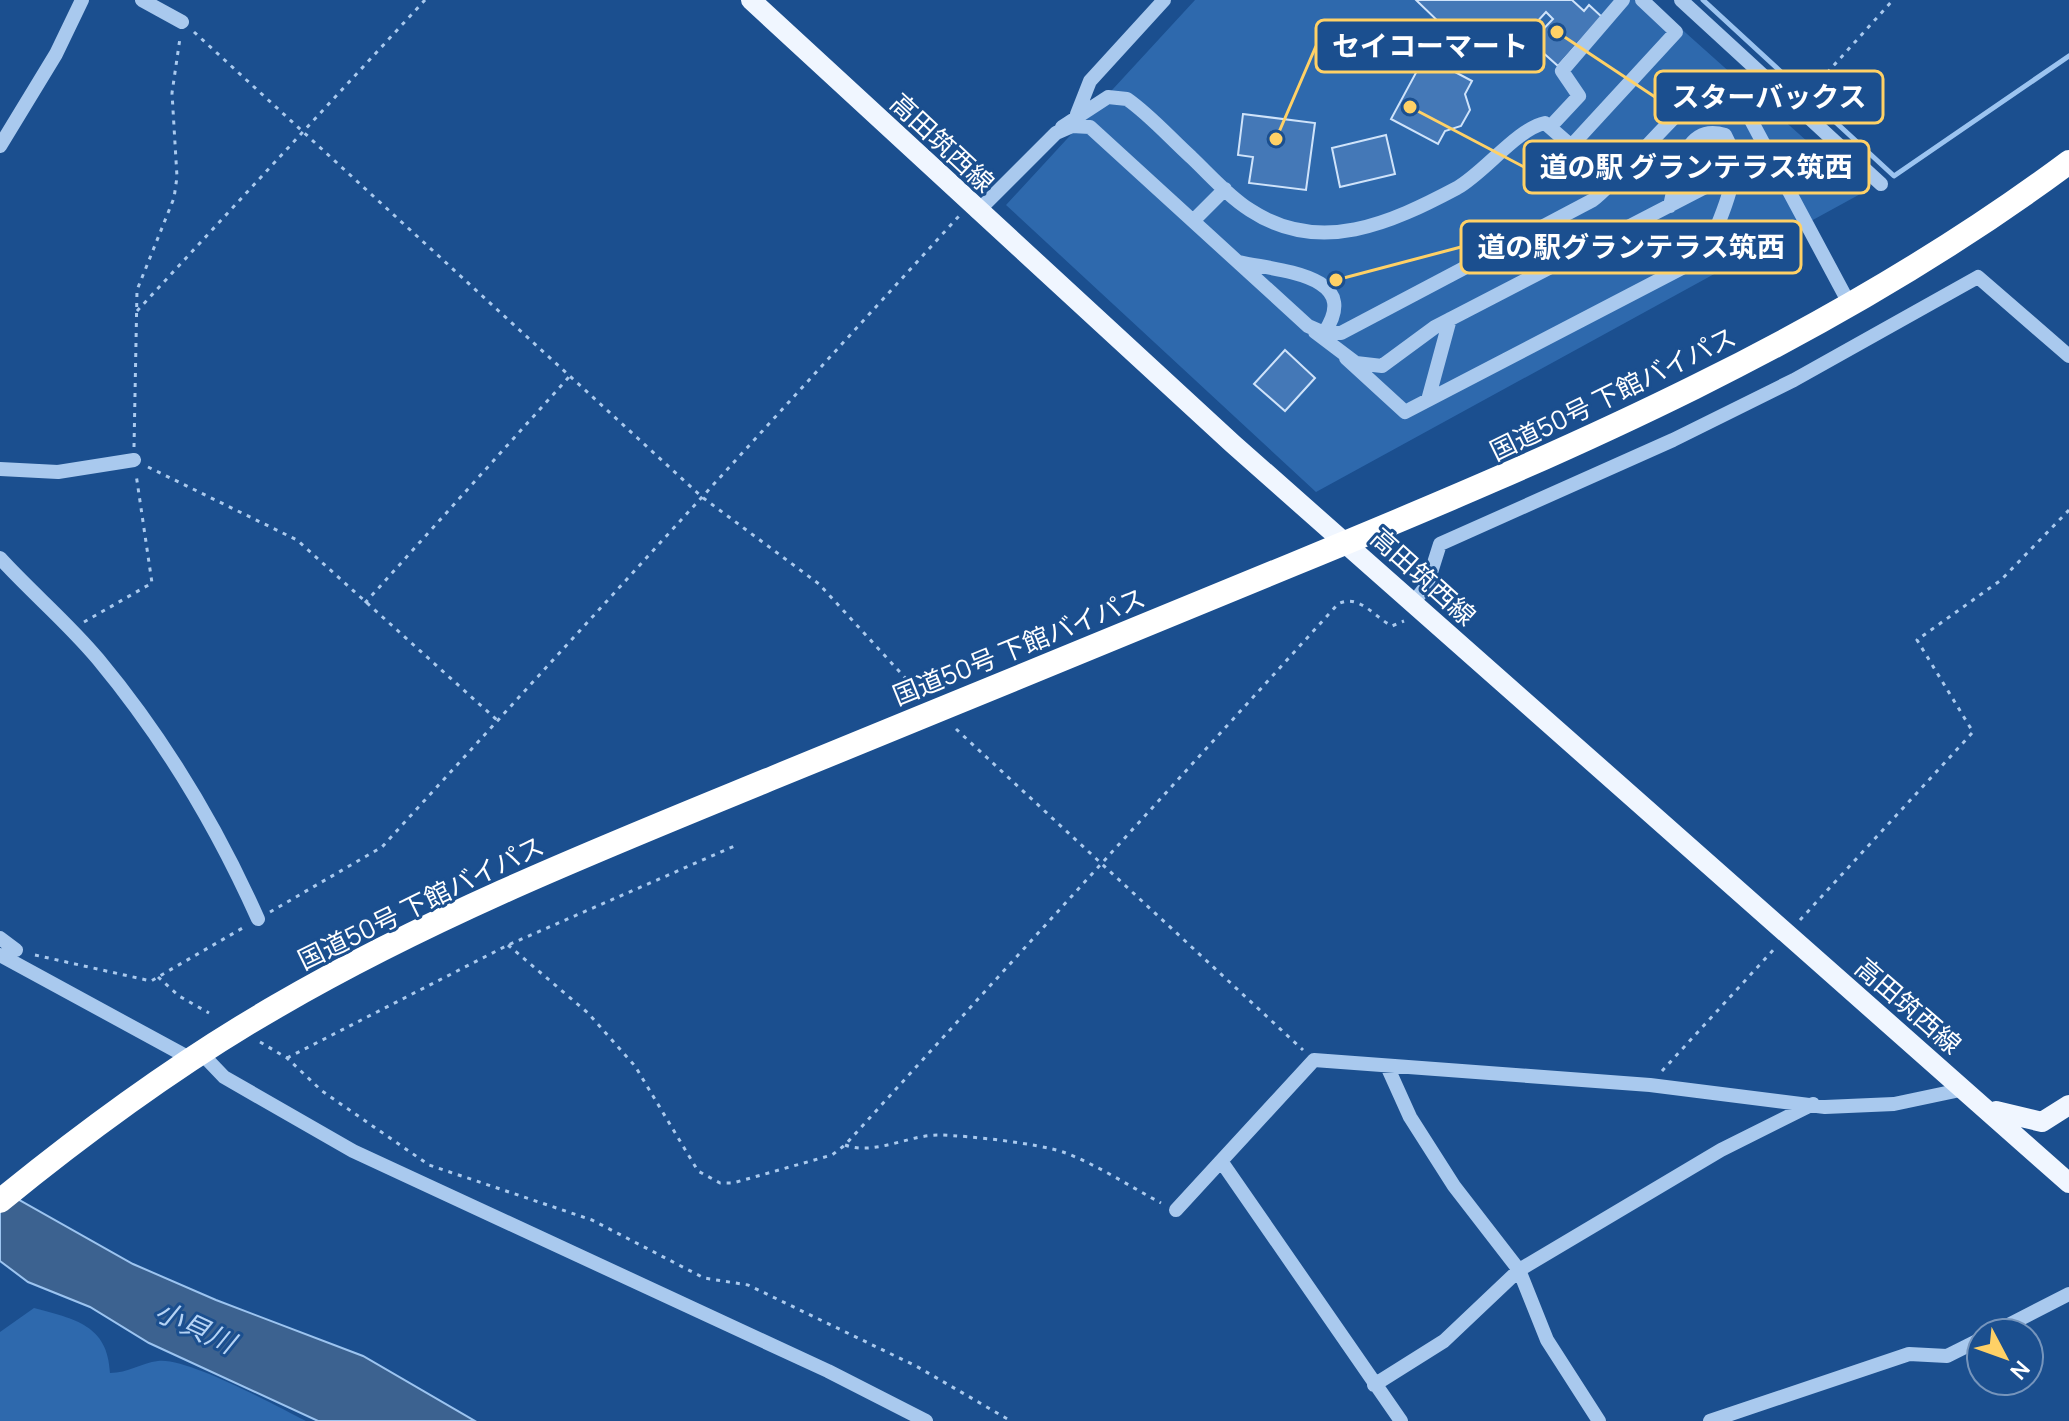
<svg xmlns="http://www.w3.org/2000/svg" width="2069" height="1421" font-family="Manrope,'Noto Sans JP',sans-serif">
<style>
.green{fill:#2e69ad}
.water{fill:#3c6290;stroke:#9cc4f0;stroke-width:2}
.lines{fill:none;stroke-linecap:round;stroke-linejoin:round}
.stream{stroke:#9cc4f0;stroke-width:5}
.building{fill:#4478b7;stroke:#cfe3fa;stroke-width:2}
.path{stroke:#a9c9ee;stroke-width:3;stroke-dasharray:4 6;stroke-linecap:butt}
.minor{stroke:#a9c9ee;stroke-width:14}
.major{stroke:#f0f6ff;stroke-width:20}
.highway{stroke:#fff;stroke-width:24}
.labels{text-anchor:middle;stroke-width:6;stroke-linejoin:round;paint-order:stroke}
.street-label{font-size:26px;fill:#fff;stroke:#1b4f8f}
.water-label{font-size:28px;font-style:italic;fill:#b5d3f5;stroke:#1b4f8f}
.leader{fill:none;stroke:#ffd166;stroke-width:3}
.callout-dot{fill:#ffd166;stroke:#1b4f8f;stroke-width:3}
.callout{fill:#1b4f8f;stroke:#ffd166;stroke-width:3}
.callout-label{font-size:28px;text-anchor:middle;font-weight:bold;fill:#fff}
</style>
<rect width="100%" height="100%" fill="#1b4f8f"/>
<path class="green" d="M 1195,0 L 1649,0 L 1864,192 L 1316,492 L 1006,205 Z
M 34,1308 C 75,1319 108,1325 110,1373 C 128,1373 141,1363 158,1361 C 187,1357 276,1406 306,1421 L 0,1421 L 0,1332 Z"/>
<path class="water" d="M 0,1189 L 133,1264 L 216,1300 L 363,1356 L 475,1421 L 318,1421 L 149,1343 L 90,1307 L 28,1282 L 0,1261 Z"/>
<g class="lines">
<path class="stream" d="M 1703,0 L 1894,176 L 2069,56"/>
</g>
<path class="building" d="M 1416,0 L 1572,0 L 1584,11 L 1589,5 L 1602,17 L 1558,66 L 1531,42 L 1553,19 L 1546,12 L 1524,36 L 1498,42 L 1460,35 L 1444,27 Z
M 1425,56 L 1472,81 L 1465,94 L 1470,110 L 1461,126 L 1445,131 L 1438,144 L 1391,119 Z
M 1243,114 L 1315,123 L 1306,190 L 1249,183 L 1253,157 L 1238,155 Z
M 1386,135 L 1395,174 L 1340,187 L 1332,148 Z
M 1285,350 L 1315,378 L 1285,411 L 1254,384 Z"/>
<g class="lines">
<path class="path" d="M 194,32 L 702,497 L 819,584 L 920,694
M 1807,95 L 1893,0
M 137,311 L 425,0
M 134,447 L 137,290 L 174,198 L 177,177 L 172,93 L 180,38
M 148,467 L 297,540 L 497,720
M 365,603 L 569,377
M 84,622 L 152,583 L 136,474
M 956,729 L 1303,1050
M 270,912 L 382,847 L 959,216
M 1800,920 L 1973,732 L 1917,640 L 2001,580 L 2069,510
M 508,945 L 588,1013 L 635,1066 L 698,1171 L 720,1183 L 733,1183 L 832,1155 L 845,1145 L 1338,604 C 1359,593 1374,617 1392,626 L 1404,621
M 35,955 L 151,981 L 246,926
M 158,977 L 179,996 L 209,1013
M 260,1042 L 287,1058 L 322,1091 L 429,1165 L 592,1220 L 704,1278 L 748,1285 L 916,1366 L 1011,1421
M 287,1058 L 508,945 L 737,845
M 1662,1071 L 1776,947
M 845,1145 C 876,1156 909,1134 941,1135 C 970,1136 1035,1143 1063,1152 C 1096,1164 1129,1186 1161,1203"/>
<path class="minor" d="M 142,0 L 182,22
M 1681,0 L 1881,184
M 1077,114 L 1090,81 L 1164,0
M 1062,127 L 1108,97 L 1127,99 C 1150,115 1170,138 1191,157 C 1210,175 1228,196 1250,210 C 1320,256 1391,223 1457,188 C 1485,172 1517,129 1545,123 L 1614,183
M 1550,127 L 1579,96 L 1562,71 L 1623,0
M 1572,145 L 1676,32 L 1642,0
M 0,146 L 56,54 L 82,0
M 977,212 L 1056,133 L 1072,126 L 1090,127 L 1308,326 L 1324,333 L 1341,333 L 1593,200 C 1620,180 1687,96 1706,92 C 1722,88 1735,99 1745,109 L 1850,305
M 1194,220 L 1225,189
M 1239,262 C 1278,271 1364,274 1324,333
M 1315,332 L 1356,363 L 1382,366 L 1435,327 L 1769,154
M 1346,358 L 1405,412 L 1705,256 C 1719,218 1747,173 1725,135 C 1683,122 1677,176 1670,206
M 1428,400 L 1450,319
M 0,469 L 58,472 L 134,460
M 0,558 C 32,593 68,623 98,659 C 162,736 217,827 258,919
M 1413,603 L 1427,585 L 1440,544 L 1673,440 L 1794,380 L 1978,277 L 2069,356
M 0,938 L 16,950
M 0,955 L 193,1060
M 202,1054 L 224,1077 L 353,1151 L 828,1371 L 926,1421
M 1387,1066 L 1410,1117 L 1454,1186 L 1519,1270 L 1547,1340 L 1599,1421
M 1221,1161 L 1401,1421
M 1176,1210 L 1314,1060 L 1650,1085 L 1825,1107 L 1894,1104 L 1965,1089
M 1993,1333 L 2069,1294
M 1374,1385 L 1444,1341 L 1519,1270 L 1721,1150 L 1813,1104
M 1710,1421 L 1909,1354 L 1947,1356 L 1981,1339"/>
<path class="major" d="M 751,0 L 1233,444 L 2069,1183
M 1996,1111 L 2042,1122 L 2069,1105"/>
<path class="highway" d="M 0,1201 C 87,1130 180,1062 277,1006 C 435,914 607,846 775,777 C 948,706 1121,636 1294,564 C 1564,453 1833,338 2069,162"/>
</g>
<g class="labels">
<g class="street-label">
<text transform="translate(942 143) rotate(43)" y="9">高田筑西線</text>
<text transform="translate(1613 394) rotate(-26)" y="9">国道50号 下館バイパス</text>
<text transform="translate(1423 577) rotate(42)" y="9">高田筑西線</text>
<text transform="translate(1019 647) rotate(-22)" y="9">国道50号 下館バイパス</text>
<text transform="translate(421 903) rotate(-26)" y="9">国道50号 下館バイパス</text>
<text transform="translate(1908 1006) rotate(41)" y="9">高田筑西線</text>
</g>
<g class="water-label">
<text transform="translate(195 1327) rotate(25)" y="10">小貝川</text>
</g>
</g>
<path class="leader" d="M1276 139L1316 46M1557 32L1655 97M1410 107L1524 167M1336 280L1461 247"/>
<g class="callout-dot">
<circle cx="1276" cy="139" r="8"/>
<circle cx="1557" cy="32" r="8"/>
<circle cx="1410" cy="107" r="8"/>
<circle cx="1336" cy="280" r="8"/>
</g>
<g class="callout">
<rect x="1316" y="20" width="228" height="52" rx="8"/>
<rect x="1655" y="71" width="228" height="52" rx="8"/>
<rect x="1524" y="141" width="345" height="52" rx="8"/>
<rect x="1461" y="221" width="340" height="52" rx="8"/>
</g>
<g class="callout-label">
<text x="1430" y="56">セイコーマート</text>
<text x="1769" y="107">スターバックス</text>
<text x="1696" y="177">道の駅 グランテラス筑西</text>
<text x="1631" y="257">道の駅グランテラス筑西</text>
</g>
<g transform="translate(2005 1357) rotate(131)"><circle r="38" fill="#1b4f8f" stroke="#7695bc" stroke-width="2"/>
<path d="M0-6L14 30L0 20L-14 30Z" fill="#ffd166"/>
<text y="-12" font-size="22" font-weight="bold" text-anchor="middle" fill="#ffffff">N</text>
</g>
</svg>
